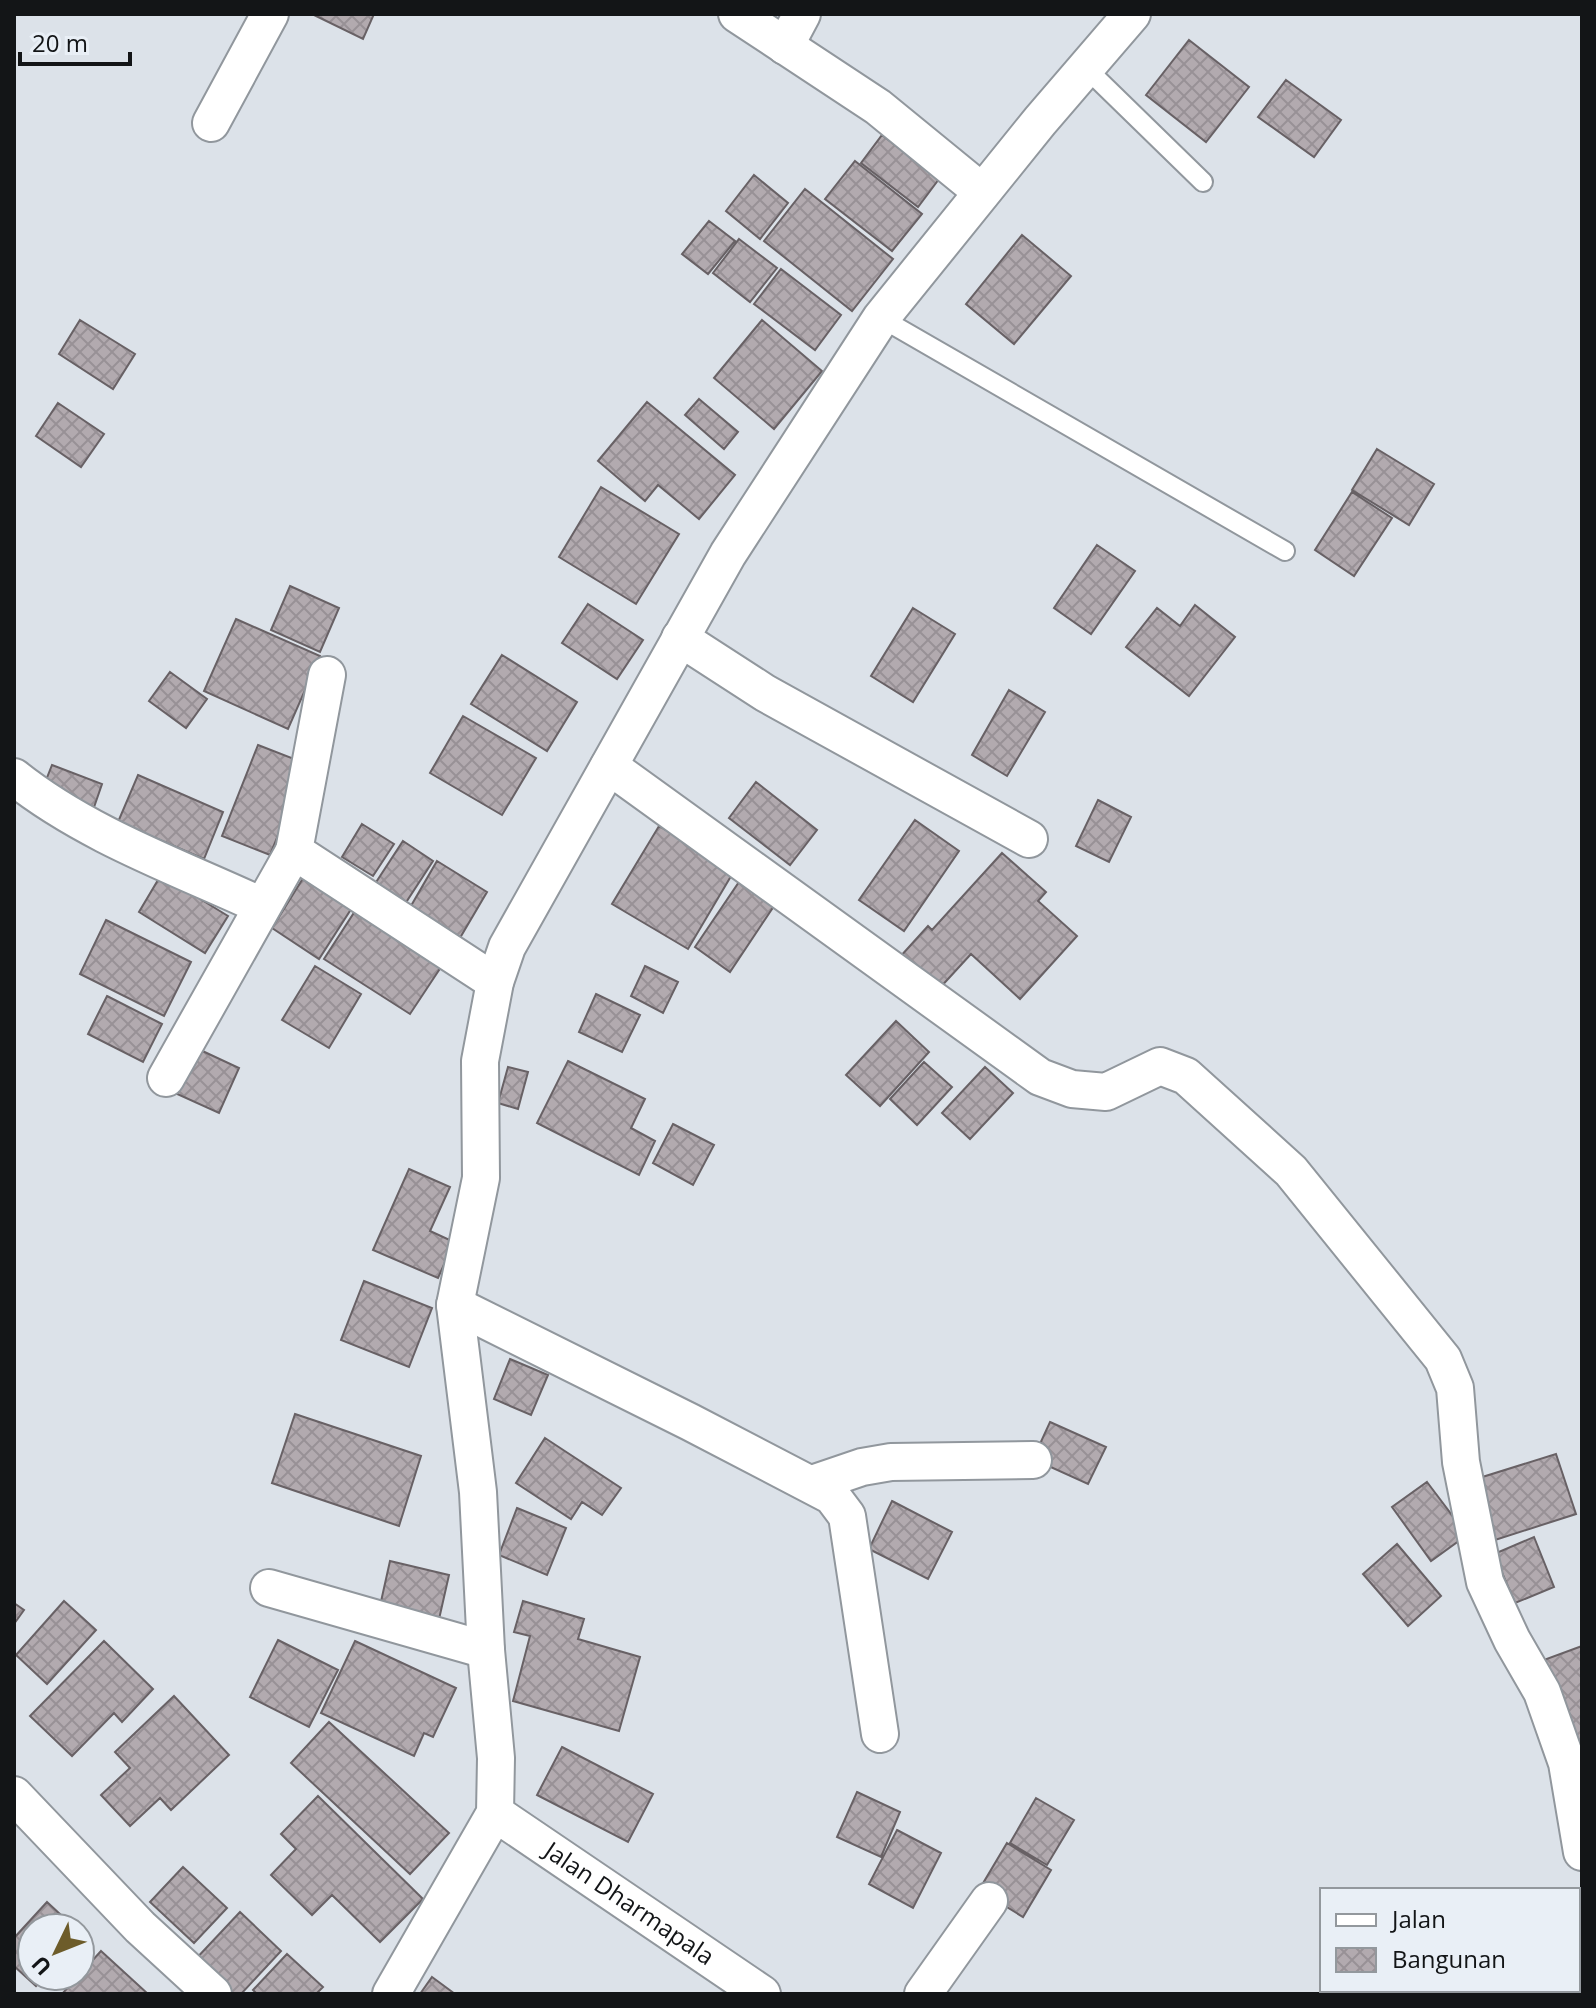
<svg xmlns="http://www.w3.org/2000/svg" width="1596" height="2008" font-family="'Open Sans',sans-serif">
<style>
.building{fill:url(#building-cross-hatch);stroke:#686165;stroke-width:2}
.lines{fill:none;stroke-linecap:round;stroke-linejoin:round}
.lane-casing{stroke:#91979d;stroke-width:22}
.street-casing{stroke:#91979d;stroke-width:40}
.lane{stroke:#fff;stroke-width:18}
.street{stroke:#fff;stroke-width:36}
.labels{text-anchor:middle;stroke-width:6;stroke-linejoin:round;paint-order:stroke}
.street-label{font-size:24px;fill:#131517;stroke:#e9eff6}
</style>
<defs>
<pattern id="building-cross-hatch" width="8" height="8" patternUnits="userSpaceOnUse" patternTransform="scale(2)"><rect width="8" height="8" fill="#b2aaaf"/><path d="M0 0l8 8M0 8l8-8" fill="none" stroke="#989196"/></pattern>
</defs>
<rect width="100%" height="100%" fill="#dce2e9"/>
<path class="building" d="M 312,14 L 374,14 L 363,39 Z
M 1189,40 L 1249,87 L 1206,142 L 1146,95 Z
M 1286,80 L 1341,120 L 1314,157 L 1258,117 Z
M 882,135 L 939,179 L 918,207 L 861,163 Z
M 855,161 L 922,214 L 892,251 L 825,199 Z
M 754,175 L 788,203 L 760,239 L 726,211 Z
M 805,189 L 893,259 L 852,311 L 764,241 Z
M 709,221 L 735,241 L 708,274 L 682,254 Z
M 1022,235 L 1071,276 L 1014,344 L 966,304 Z
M 739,239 L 777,268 L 750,302 L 713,273 Z
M 781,269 L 841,315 L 815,350 L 754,304 Z
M 80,320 L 135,354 L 113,389 L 59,354 Z
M 762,320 L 822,371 L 774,429 L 714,378 Z
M 699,399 L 738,432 L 724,449 L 685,415 Z
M 647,402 L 735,475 L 699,519 L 658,485 L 645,501 L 598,461 Z
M 58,403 L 104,434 L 81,467 L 36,436 Z
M 1377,449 L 1434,484 L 1409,525 L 1352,490 Z
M 601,487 L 679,534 L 636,604 L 559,557 Z
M 1352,492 L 1392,518 L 1354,576 L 1315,550 Z
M 1097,545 L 1135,571 L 1091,634 L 1054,608 Z
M 290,586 L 339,608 L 320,652 L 271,630 Z
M 588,604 L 643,640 L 617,679 L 562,643 Z
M 1195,605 L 1235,637 L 1189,696 L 1126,647 L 1157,608 L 1180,626 Z
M 913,608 L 955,634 L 913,702 L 871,676 Z
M 236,619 L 320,656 L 288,729 L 204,691 Z
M 502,655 L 577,702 L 547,751 L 471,704 Z
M 170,672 L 207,699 L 186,728 L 149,701 Z
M 1009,690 L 1045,712 L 1007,776 L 972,755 Z
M 463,716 L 536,758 L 502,815 L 430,773 Z
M 258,745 L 307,764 L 270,855 L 222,836 Z
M 52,765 L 102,784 L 92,813 L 41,793 Z
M 138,775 L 223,812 L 204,859 L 118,822 Z
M 756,782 L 817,830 L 790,865 L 729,818 Z
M 1098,800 L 1131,817 L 1109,862 L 1076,846 Z
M 915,820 L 959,851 L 904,931 L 859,900 Z
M 362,824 L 394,844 L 373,876 L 342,857 Z
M 659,826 L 734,871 L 688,949 L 612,904 Z
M 403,841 L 433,861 L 401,910 L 371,890 Z
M 1002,853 L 1046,892 L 1038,901 L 1077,936 L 1020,999 L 971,954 L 937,991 L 899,958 L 928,926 L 932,930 Z
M 437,861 L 487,892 L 454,948 L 404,918 Z
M 307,872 L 355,903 L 319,959 L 272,928 Z
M 161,875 L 228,916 L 205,953 L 139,912 Z
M 739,882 L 774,906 L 730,972 L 695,947 Z
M 359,905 L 445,961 L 410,1014 L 324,959 Z
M 106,920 L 191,962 L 164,1016 L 80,974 Z
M 315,966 L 361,994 L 329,1048 L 282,1020 Z
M 645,966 L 678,982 L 663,1013 L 631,996 Z
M 596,994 L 640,1015 L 622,1052 L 579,1032 Z
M 107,996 L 162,1024 L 143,1062 L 88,1034 Z
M 896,1021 L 929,1052 L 880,1106 L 846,1075 Z
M 196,1048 L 239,1068 L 219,1113 L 175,1093 Z
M 568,1061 L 645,1099 L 631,1128 L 655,1141 L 639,1175 L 537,1123 Z
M 924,1062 L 952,1087 L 917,1125 L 890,1099 Z
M 508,1067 L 528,1072 L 518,1109 L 498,1103 Z
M 985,1067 L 1013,1093 L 970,1139 L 942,1113 Z
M 673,1124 L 714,1145 L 693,1185 L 653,1163 Z
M 409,1169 L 450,1187 L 430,1231 L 454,1242 L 438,1278 L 373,1250 Z
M 364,1281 L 432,1308 L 409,1367 L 341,1340 Z
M 510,1359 L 548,1375 L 531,1415 L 494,1399 Z
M 295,1414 L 421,1456 L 399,1526 L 272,1483 Z
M 1050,1422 L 1106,1447 L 1088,1484 L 1033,1459 Z
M 545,1438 L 621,1488 L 602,1515 L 582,1502 L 571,1519 L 516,1483 Z
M 1556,1454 L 1576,1514 L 1495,1540 L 1476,1479 Z
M 1427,1482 L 1467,1535 L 1431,1561 L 1392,1507 Z
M 892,1501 L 952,1532 L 928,1579 L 869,1549 Z
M 517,1508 L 566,1528 L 547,1575 L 499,1555 Z
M 1534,1537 L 1554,1587 L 1515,1603 L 1494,1554 Z
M 1397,1544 L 1441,1596 L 1408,1626 L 1363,1574 Z
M 390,1561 L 449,1575 L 437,1628 L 378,1615 Z
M 64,1601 L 96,1630 L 47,1684 L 16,1655 Z
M 523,1601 L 584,1619 L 578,1639 L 640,1657 L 619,1731 L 513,1701 L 530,1636 L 514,1632 Z
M 14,1603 L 24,1610 L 14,1624 Z
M 278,1640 L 338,1670 L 309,1727 L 250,1697 Z
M 104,1641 L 153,1689 L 122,1722 L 114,1713 L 72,1756 L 30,1716 Z
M 355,1641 L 456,1688 L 433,1737 L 424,1733 L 414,1756 L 321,1713 Z
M 1582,1646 L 1582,1751 L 1580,1751 L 1541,1661 Z
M 174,1696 L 229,1755 L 171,1810 L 160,1798 L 130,1826 L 101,1795 L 130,1768 L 115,1752 Z
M 329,1722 L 449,1833 L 410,1874 L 291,1763 Z
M 562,1747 L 653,1794 L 628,1842 L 537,1795 Z
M 857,1792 L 900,1812 L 881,1857 L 837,1837 Z
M 318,1796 L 423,1899 L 380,1942 L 332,1895 L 312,1915 L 271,1875 L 296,1849 L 281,1834 Z
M 1036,1798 L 1074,1820 L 1047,1865 L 1010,1843 Z
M 897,1830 L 941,1853 L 913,1908 L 869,1884 Z
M 1007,1843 L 1051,1870 L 1023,1917 L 979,1890 Z
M 183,1867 L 227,1908 L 194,1943 L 150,1902 Z
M 47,1902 L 75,1928 L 32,1928 L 32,1976 L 46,1976 L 36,1986 L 14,1966 L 14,1938 Z
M 240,1912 L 281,1951 L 241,1994 L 226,1994 L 192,1963 Z
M 101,1951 L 148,1994 L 62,1994 Z
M 287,1954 L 323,1987 L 316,1994 L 257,1994 L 253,1990 Z
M 432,1977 L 455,1994 L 420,1994 Z"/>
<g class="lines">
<defs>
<path id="lane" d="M 1087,69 L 1203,182
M 881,318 L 1285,551"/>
<g id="street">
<path d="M 737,14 L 878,107 L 982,192"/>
<path d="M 785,46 L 802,14"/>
<path d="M 211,123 L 270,14"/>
<path d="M 680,638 L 765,693 L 1029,839"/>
<path d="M 327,675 L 294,851 L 495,982"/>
<path d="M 609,766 L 1040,1077 L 1072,1089 L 1106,1092 L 1160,1066 L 1186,1076 L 1291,1171 L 1443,1359 L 1455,1388 L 1461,1462 L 1485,1582 L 1512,1640 L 1542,1692 L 1567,1763 L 1582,1852"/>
<path d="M 14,777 C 87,835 178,867 262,906"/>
<path d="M 166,1078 L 294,851"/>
<path d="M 455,1305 L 690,1422 L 832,1496 L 847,1516 L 880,1734"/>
<path d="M 812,1484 L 862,1467 L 891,1462 L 1033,1460"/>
<path d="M 269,1588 L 486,1650"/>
<path d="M 14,1795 L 140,1927 L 213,1994"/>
<path id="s1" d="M 495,1813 L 762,1994"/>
<path d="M 391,1994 L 495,1813 L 496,1758 L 486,1650 L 478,1492 L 455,1305 L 481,1178 L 480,1061 L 495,982 L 507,947 L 728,554 L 881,318 L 1040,121 L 1132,14"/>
<path d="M 923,1994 L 989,1901"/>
</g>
</defs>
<use href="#lane" class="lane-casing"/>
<use href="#street" class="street-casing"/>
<use href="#lane" class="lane"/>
<use href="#street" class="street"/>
</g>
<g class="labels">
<g class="street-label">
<text dy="8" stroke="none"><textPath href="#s1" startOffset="162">Jalan Dharmapala</textPath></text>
</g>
</g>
<rect width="1596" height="2008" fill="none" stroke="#131517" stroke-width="32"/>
<rect x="1320" y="1888" width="260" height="104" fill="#e9eff6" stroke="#93989d" stroke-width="2"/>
<rect x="1336" y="1914" width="40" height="12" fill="#ffffff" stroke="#93989d" stroke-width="2"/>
<text x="1392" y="1928" font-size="24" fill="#131517">Jalan</text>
<rect x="1336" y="1948" width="40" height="24" fill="url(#building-cross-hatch)" stroke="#93989d" stroke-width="2"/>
<text x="1392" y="1968" font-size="24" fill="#131517">Bangunan</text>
<g transform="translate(56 1952) rotate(227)"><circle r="38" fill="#e9eff6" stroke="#93989d" stroke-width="2"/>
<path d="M0-6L14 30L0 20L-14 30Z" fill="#6d5c2a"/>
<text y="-12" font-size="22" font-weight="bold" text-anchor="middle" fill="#131517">U</text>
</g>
<path d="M20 52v12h110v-12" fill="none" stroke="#131517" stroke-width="4"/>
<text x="32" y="52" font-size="24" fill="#131517" stroke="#e9eff6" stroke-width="6" paint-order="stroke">20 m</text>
</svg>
